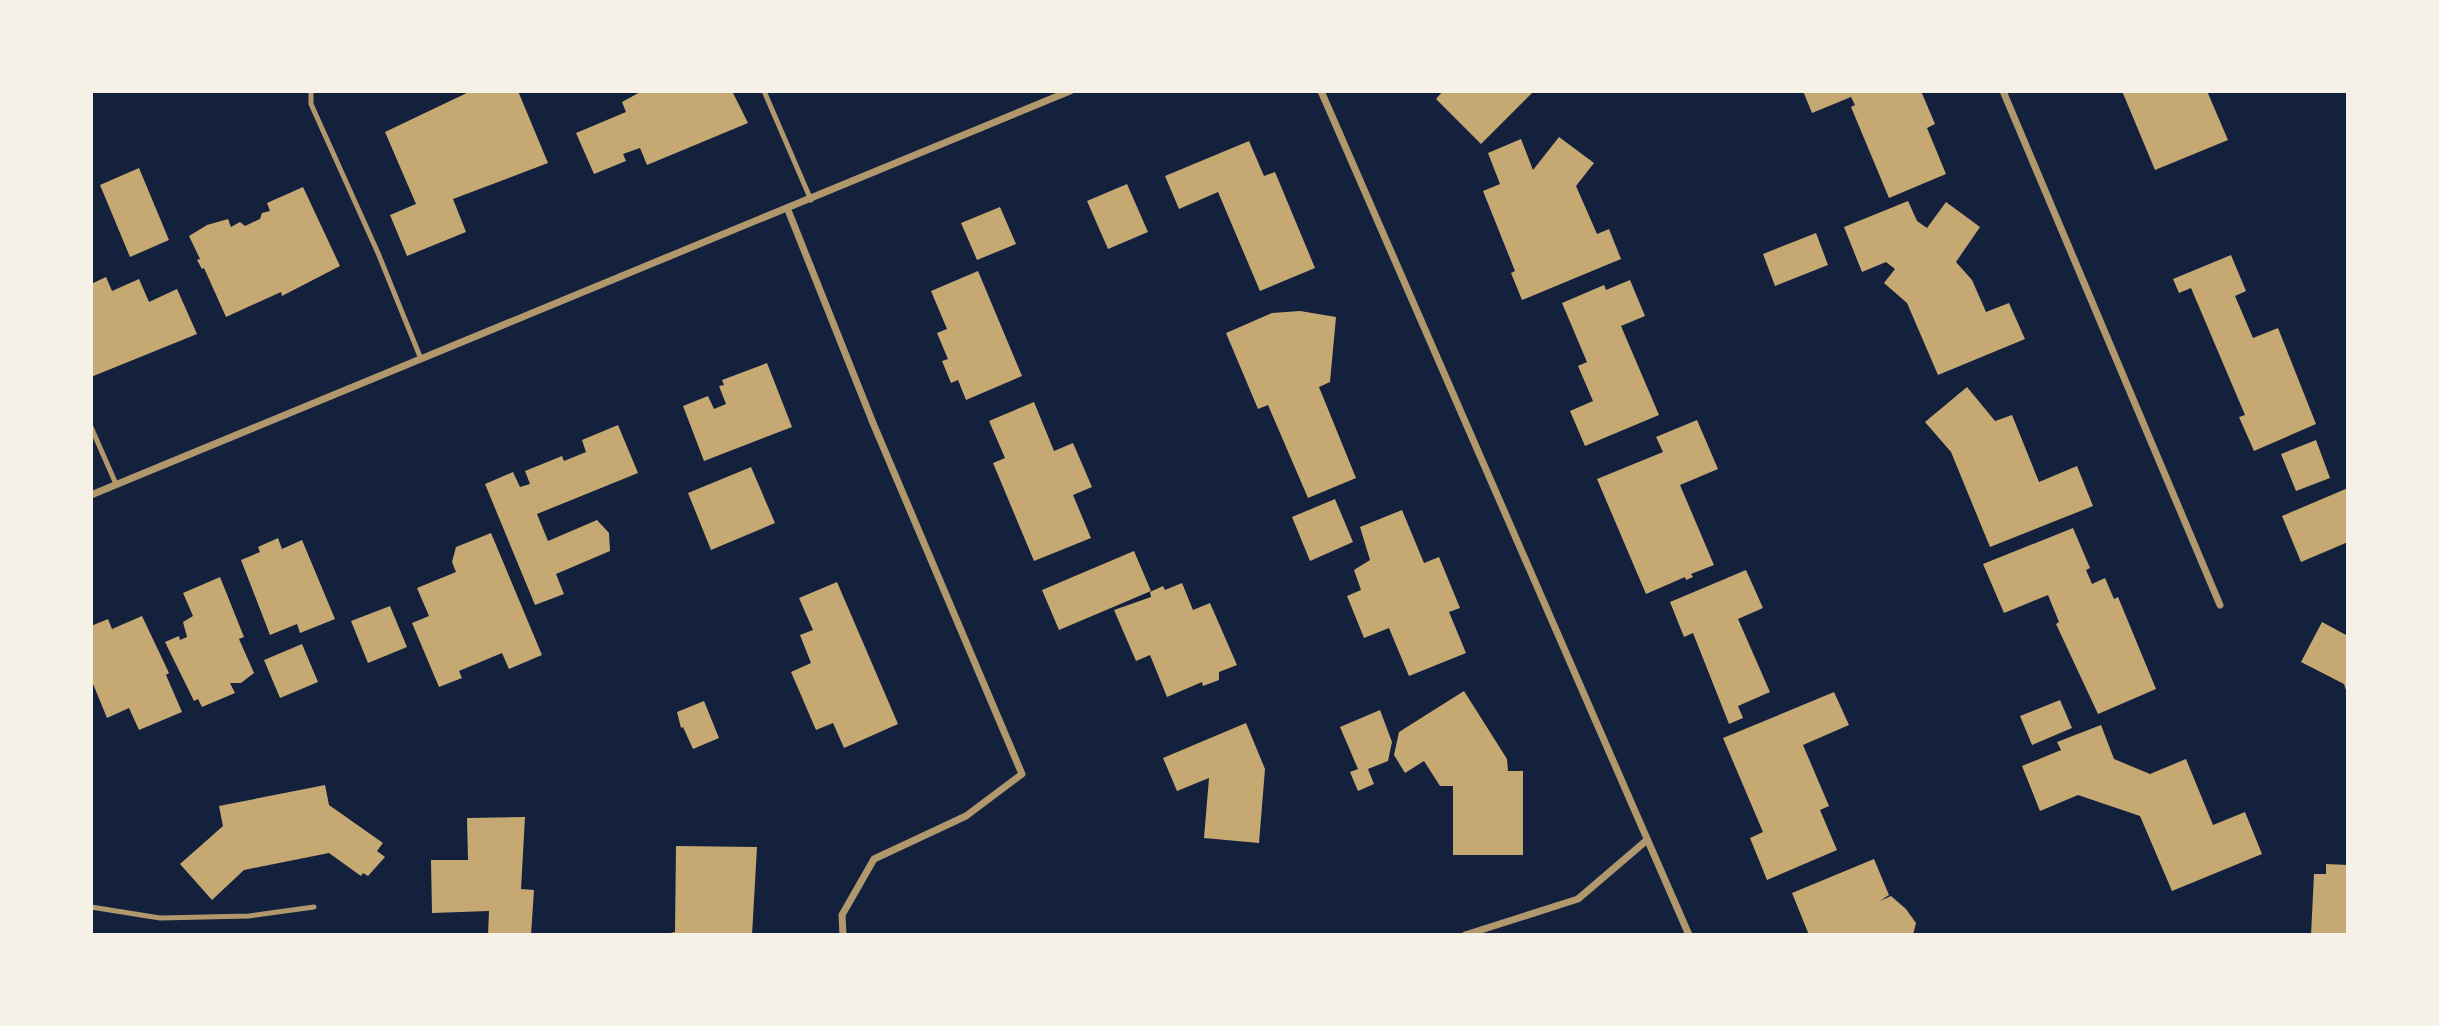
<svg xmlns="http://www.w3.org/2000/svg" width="2439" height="1026" font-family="Barlow,sans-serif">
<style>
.building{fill:#c6a872}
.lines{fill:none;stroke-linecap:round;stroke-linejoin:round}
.service{stroke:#b1986c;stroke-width:5}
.minor{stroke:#b1986c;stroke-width:7}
</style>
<rect width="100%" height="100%" fill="#14213d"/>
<path class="building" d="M 471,91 L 518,91 L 548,163 L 453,199 L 466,232 L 407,256 L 390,215 L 416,204 L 385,132 Z
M 642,91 L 732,91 L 748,123 L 647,165 L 640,148 L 623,154 L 626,161 L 594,174 L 576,133 L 626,112 L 622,102 Z
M 1443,91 L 1534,91 L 1481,144 L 1436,99 Z
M 1803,91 L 1921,91 L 1935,124 L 1927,128 L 1946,174 L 1889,198 L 1851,107 L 1855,105 L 1851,97 L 1812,113 Z
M 2122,91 L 2207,91 L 2228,140 L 2155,170 Z
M 1559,137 L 1594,163 L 1576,186 L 1597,234 L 1609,229 L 1621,259 L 1522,300 L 1511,273 L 1515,271 L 1483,191 L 1500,184 L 1488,153 L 1521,139 L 1533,170 Z
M 1249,141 L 1264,176 L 1275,172 L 1315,268 L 1260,291 L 1218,192 L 1179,209 L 1165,176 Z
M 139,168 L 169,240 L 130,257 L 100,185 Z
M 1127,184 L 1148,232 L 1108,249 L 1087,201 Z
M 303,187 L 340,266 L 282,296 L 281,292 L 226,317 L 204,268 L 202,269 L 197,260 L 200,259 L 189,236 L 207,225 L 228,219 L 231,227 L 240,222 L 245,226 L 260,219 L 262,213 L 270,211 L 267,203 Z
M 1908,201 L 1917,221 L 1927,228 L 1946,202 L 1980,227 L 1956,262 L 1972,280 L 1986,312 L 2009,303 L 2025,339 L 1938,375 L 1907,303 L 1884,283 L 1895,269 L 1886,262 L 1862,272 L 1844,227 Z
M 1000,207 L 1016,244 L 977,260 L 961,223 Z
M 1816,233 L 1828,265 L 1775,286 L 1763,254 Z
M 2231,255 L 2246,291 L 2235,296 L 2253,338 L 2278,328 L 2316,424 L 2254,451 L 2239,417 L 2245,415 L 2191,288 L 2179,293 L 2173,279 Z
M 978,271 L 1022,376 L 966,400 L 958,380 L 951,383 L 942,361 L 948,359 L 937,333 L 947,329 L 931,291 Z
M 106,277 L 112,291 L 139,279 L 149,302 L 177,289 L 197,334 L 91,377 L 91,284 Z
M 1630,280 L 1645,316 L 1621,326 L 1659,415 L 1585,446 L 1570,411 L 1593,401 L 1578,366 L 1587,362 L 1562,303 L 1604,285 L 1606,290 Z
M 1300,311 L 1336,317 L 1330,382 L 1319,387 L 1356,478 L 1308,498 L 1268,405 L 1258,409 L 1226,333 L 1272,313 Z
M 767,363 L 792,427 L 704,461 L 683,406 L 708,396 L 714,409 L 726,404 L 719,386 L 724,385 L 722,380 Z
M 1967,387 L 1995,421 L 2012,415 L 2039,482 L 2077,466 L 2093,506 L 1990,547 L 1951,452 L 1925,422 Z
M 1034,402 L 1054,451 L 1073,443 L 1092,487 L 1073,495 L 1091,538 L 1034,561 L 993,463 L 1005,458 L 989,421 Z
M 1697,420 L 1718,469 L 1680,485 L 1714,565 L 1691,574 L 1693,577 L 1686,580 L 1685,577 L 1646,594 L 1597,479 L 1663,452 L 1656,437 Z
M 618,425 L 638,473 L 537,514 L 548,541 L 597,520 L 609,533 L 610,551 L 556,574 L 564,594 L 535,605 L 485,484 L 513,472 L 520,487 L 530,484 L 525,471 L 562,456 L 564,461 L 586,452 L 582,440 Z
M 2316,440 L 2330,478 L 2296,491 L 2281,454 Z
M 751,467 L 775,523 L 711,550 L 688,493 Z
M 2348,488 L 2348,542 L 2301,562 L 2282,516 Z
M 1335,499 L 1353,542 L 1310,561 L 1292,517 Z
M 1402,510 L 1424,563 L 1439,557 L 1460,608 L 1449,612 L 1466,653 L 1409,676 L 1389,628 L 1364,638 L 1347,596 L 1361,590 L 1354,570 L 1370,560 L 1360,527 Z
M 2073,528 L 2090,568 L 2086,570 L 2092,584 L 2105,578 L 2114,599 L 2118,597 L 2156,689 L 2098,714 L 2056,624 L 2059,622 L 2048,595 L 2004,613 L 1983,564 Z
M 491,533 L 542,655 L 509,669 L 502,653 L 459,671 L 462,678 L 439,687 L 412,623 L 429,616 L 417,588 L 456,572 L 452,562 L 456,547 Z
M 278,538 L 282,549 L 302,540 L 335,619 L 300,633 L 297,624 L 270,635 L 241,560 L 260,552 L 258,547 Z
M 1134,551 L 1151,591 L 1059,630 L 1042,590 Z
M 1746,570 L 1763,608 L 1738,619 L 1770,692 L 1738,706 L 1743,718 L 1729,724 L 1693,633 L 1684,637 L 1670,602 Z
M 220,577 L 244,637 L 239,639 L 254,673 L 241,683 L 230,683 L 235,693 L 202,707 L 198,699 L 194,701 L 165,642 L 179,636 L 180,640 L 187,637 L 183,622 L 193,616 L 183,593 Z
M 837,582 L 898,724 L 844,748 L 833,723 L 816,730 L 791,672 L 811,663 L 800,635 L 813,630 L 799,598 Z
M 1182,583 L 1193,610 L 1210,603 L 1237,665 L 1219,672 L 1219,680 L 1203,686 L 1202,682 L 1167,697 L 1150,655 L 1136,661 L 1114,610 L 1151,597 L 1150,592 L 1163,586 L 1165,590 Z
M 390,606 L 407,647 L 368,663 L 351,621 Z
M 142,616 L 169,673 L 166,675 L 182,712 L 139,730 L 129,708 L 107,718 L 91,679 L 91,626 L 108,619 L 112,629 Z
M 2322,622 L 2348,636 L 2348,696 L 2344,684 L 2301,662 Z
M 302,644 L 318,682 L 280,698 L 264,660 Z
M 1464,691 L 1507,759 L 1508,771 L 1523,771 L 1523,855 L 1453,855 L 1453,786 L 1440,786 L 1424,761 L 1405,773 L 1394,755 L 1399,732 Z
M 1834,692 L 1849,725 L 1803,745 L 1829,806 L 1820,810 L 1837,850 L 1767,880 L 1750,838 L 1763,832 L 1723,738 Z
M 2060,700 L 2072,728 L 2032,745 L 2020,716 Z
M 704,701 L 719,738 L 693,749 L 683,727 L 681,728 L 677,712 Z
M 1380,710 L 1392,742 L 1388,761 L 1368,769 L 1374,784 L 1358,791 L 1350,772 L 1358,769 L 1340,727 Z
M 1246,723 L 1265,769 L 1259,843 L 1204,838 L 1209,778 L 1177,791 L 1163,758 Z
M 2101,725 L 2114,759 L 2150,774 L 2186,759 L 2213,825 L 2245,812 L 2262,854 L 2172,891 L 2140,816 L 2078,795 L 2040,811 L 2022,766 L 2061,750 L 2057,742 Z
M 325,785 L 329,805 L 383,843 L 377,851 L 385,857 L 368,876 L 363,873 L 361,876 L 329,853 L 244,870 L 212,900 L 180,864 L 223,826 L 219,806 Z
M 525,817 L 521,889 L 534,890 L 531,935 L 488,935 L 489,911 L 432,913 L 431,860 L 468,860 L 467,818 Z
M 676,846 L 757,847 L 752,935 L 661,935 L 675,932 Z
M 1874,859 L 1889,895 L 1880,901 L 1891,896 L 1906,909 L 1916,923 L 1913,935 L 1809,935 L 1792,893 Z
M 2326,864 L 2348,865 L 2348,935 L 2311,935 L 2314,874 L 2326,874 Z"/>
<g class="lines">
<path class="service" d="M 311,91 L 311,104 L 378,253 L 421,359
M 764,91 L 811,200
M 91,427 L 116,484
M 91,907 L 160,918 L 249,916 L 314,907"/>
<path class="minor" d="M 1321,91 L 1689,935
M 2003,91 L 2220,605
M 788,210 L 873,423 L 1022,774 L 966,816 L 874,859 L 842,915 L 843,935
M 91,495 L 1070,91
M 1465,935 L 1578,899 L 1647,840"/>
</g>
<rect width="2439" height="1026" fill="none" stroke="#f6f1e7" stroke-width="186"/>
</svg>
